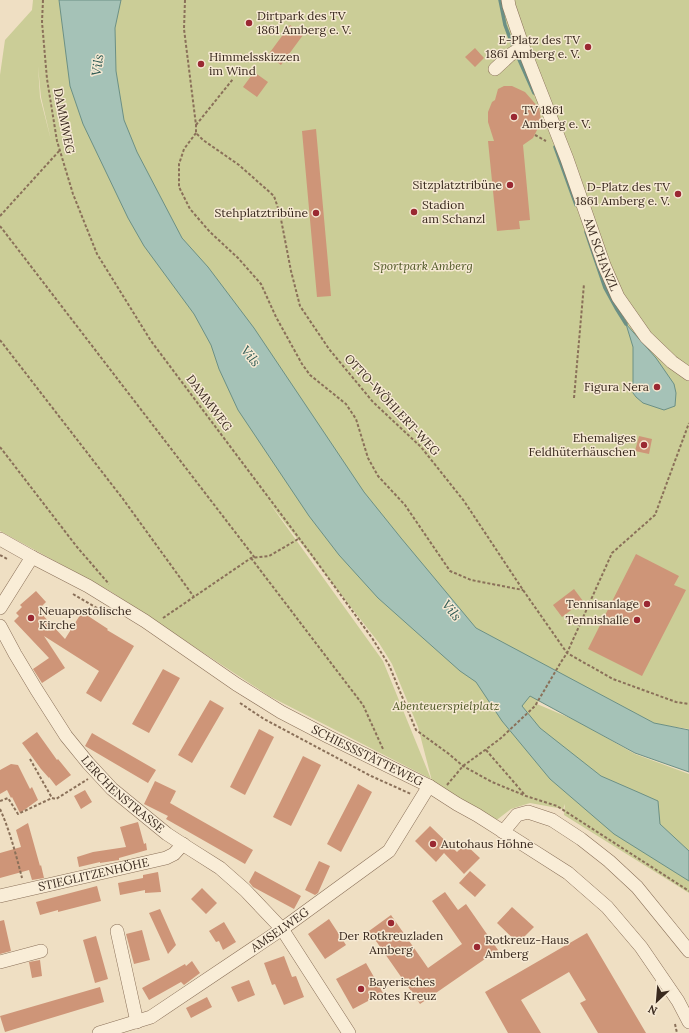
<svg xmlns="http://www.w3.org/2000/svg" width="689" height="1033" font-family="Lora,serif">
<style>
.green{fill:#cbcd97;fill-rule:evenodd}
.water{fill:#a5c2b7;stroke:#6c9085}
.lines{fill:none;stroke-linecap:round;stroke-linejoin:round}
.stream{stroke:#6c9085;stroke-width:3.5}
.building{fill:#ce9578}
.minor-casing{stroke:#8a7059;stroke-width:14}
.path{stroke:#8a7059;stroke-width:2;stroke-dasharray:3 2;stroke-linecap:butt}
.minor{stroke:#f9edd7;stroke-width:13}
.poi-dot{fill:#9a2832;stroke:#f6e9d3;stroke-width:1.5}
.labels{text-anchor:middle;stroke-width:3;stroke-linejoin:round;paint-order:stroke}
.poi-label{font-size:12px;fill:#39291e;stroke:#f6e9d3;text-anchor:start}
.street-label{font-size:12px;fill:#39291e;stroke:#f6e9d3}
.park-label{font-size:12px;font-style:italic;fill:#4d5624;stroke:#f6e9d3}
.water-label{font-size:13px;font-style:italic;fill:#2d5953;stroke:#f6e9d3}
</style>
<rect width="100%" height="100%" fill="#efdfc3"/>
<path class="green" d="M 33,0 L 689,0 L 689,729 L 655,724 L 556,672 L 537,704 L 577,721 L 635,754 L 689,774 L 689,893 L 564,815 L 565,804 L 563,809 L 530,803 L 511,809 L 494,822 L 432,781 L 418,727 L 392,664 L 379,643 L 268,501 L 383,661 L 431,779 L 269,696 L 110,591 L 0,531 L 0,75 L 5,40 L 32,10 ZM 38,66 L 41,97 L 51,140 L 40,97 Z"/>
<path class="water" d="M 59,0 L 121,0 L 115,28 L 116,71 L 124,120 L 137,152 L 182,238 L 208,267 L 254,328 L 364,492 L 401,538 L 476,628 L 654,723 L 689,730 L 689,772 L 635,753 L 530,696 L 522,706 L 540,728 L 601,776 L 640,793 L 658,801 L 660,824 L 689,851 L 689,881 L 614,834 L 550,779 L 502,721 L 476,682 L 460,671 L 378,598 L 339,555 L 309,516 L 238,410 L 219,369 L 211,345 L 194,314 L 144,246 L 128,218 L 83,124 L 70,86 Z
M 626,324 L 656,358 L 674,384 L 676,393 L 675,406 L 664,410 L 643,403 L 636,397 L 633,393 L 633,347 Z"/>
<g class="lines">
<path class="stream" d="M 500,0 L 505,25 L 514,49
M 517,55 L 534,93
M 555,147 L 576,205
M 586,232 L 605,288 L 616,308 L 626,324"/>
</g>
<path class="building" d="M 290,25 L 303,35 L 281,65 L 268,55 Z
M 475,48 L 484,58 L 475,67 L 465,57 Z
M 254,72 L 268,82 L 257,97 L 243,87 Z
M 504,86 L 512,86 L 525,92 L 539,108 L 540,113 L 541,122 L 533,138 L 523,145 L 530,220 L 519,221 L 520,229 L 497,231 L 488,141 L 494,141 L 488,122 L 488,112 L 492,102 L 495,100 L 498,89 Z
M 316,129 L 331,296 L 317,297 L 302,131 Z
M 639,436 L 652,439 L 649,454 L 635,451 Z
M 636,554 L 679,576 L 674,585 L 686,590 L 642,676 L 588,649 Z
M 574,589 L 583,601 L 562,617 L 553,605 Z
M 36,591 L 46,602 L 38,610 L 65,639 L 82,612 L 108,629 L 107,630 L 134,646 L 101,702 L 86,693 L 99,671 L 44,636 L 65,668 L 42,683 L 33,669 L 49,658 L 14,621 L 19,616 L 16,613 L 22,607 L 20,605 Z
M 163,669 L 180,678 L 149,733 L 132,724 Z
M 210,700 L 224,708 L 192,763 L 178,755 Z
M 259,729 L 274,737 L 245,795 L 230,787 Z
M 37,732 L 57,760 L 58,759 L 71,775 L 56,786 L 49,777 L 49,778 L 41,769 L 22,743 Z
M 92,733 L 156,770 L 148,783 L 85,746 Z
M 303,756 L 321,765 L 291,826 L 273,817 Z
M 11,764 L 18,765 L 30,789 L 32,787 L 38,800 L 20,813 L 12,797 L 11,798 L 7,790 L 0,794 L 0,770 Z
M 155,781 L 176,791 L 170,803 L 253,850 L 245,864 L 166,819 L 168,816 L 144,804 Z
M 358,784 L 372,792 L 341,852 L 327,844 Z
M 85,790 L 92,802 L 81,809 L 74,796 Z
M 138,822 L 144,844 L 146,843 L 147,850 L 119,858 L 119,860 L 100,863 L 100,862 L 79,867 L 77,857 L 93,852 L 126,847 L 120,827 Z
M 28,823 L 40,866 L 41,865 L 44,878 L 32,880 L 29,870 L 0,878 L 0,853 L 21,847 L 16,830 Z
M 430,826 L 457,852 L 465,844 L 480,858 L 464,874 L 444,853 L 436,862 L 415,841 Z
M 319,861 L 330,866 L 318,893 L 315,895 L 305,890 Z
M 255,871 L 301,896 L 294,909 L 253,887 L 249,882 Z
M 470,871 L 486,885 L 475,897 L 459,883 Z
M 158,872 L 161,892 L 145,893 L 145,890 L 120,895 L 118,883 L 143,878 L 143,875 Z
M 97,886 L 101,901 L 58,912 L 58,910 L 40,915 L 36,902 Z
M 202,888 L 217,903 L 206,914 L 191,899 Z
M 445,892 L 458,910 L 466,904 L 498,950 L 420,1004 L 369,931 L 391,915 L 428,968 L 462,944 L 432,901 Z
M 512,907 L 534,927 L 518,943 L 497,923 Z
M 160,909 L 176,945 L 168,954 L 149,913 Z
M 329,919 L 346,945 L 325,959 L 308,934 Z
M 4,920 L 11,951 L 0,954 L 0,921 Z
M 224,922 L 236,942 L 223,950 L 219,941 L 216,942 L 209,931 Z
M 142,930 L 150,960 L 134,964 L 126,934 Z
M 587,933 L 646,1033 L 598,1033 L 580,1003 L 586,1000 L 569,972 L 521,1000 L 541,1033 L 508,1033 L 485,992 Z
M 96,936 L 108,979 L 95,983 L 83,940 Z
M 284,956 L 292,977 L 296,976 L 304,997 L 284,1005 L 275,984 L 272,985 L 264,963 Z
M 40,960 L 42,976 L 32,978 L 29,962 Z
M 192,961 L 200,973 L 184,985 L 181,982 L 149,1000 L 142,988 L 185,964 L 186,966 Z
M 366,963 L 383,993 L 353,1009 L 336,979 Z
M 249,980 L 255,995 L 238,1002 L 231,987 Z
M 100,987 L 104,1002 L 5,1032 L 0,1016 Z
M 207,997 L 212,1007 L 191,1018 L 186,1008 Z"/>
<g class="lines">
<defs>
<g id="minor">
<path id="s1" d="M 508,0 L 509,6 L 523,47 L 567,159 L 604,265 L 618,297 L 646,337 L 672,362 L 689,374"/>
<path d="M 495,69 L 510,55 L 523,47"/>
<path id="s2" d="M 0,539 L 32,557 L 88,586 L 145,621 L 236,684 L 281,712 L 329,737 L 429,786 L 457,804 L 477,815 L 568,873 L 607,907 L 641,947 L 678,1001 L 689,1022"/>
<path d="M 0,608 L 32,557"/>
<path id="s3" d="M 0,626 L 15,654 L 36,689 L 66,736 L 88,763 L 112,789 L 167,834 L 190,849 L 220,868 L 245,890 L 282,929 L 349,1033"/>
<path d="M 503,832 L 517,815 L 528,812 L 552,820 L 581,839 L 609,861 L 637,887 L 689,951"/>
<path id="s4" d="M 0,896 L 166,858 L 174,854 L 183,844"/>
<path d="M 117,931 L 137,1022"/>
<path d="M 0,962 L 41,951"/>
<path id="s5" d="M 99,1033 L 151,1017 L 282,929 L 389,851 L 429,786"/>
</g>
</defs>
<use href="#minor" class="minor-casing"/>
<path class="path" d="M 43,0 L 42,22 L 47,79 L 57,141 L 73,194 L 97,254 L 151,341 L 311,554 L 372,638 L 389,665 L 416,730 L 449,754 L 463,766 L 492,782 L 526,796 L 557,806 L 689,891
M 185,0 L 184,29 L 196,125 L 196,133 L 203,140 L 239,165 L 274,196 L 280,214 L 291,271 L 300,306 L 329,349 L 373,402 L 421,447 L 464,501 L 523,590 L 567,653 L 613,679 L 676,702 L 689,704
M 196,125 L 233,79
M 196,133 L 184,149 L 179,164 L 179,187 L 190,209 L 210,232 L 238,258 L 261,284 L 276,317 L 302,364 L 310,375 L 346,404 L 356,419 L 368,458 L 378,476 L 405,505 L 450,571 L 471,580 L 523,590
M 535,135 L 546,141
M 0,216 L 60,150
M 0,226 L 255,558
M 0,340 L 123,499 L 194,597
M 574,398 L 584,284
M 0,447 L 77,547 L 109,584
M 0,555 L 7,559
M 251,558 L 363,705 L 383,749
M 73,594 L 97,608
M 163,618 L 251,558 L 269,556 L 300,538
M 240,703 L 264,719 L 371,776 L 411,794
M 486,750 L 525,795
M 30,759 L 52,798
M 447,785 L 463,766 L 485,750 L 501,738 L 535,706 L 561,662 L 567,653 L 612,553 L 655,515 L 689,423
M 0,801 L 8,798 L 18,814 L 52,798 L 56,799 L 88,779
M 0,809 C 10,831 16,855 22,878
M 675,1024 L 677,1033"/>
<use href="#minor" class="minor"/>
</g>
<g class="poi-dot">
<circle cx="249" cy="23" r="4"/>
<circle cx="588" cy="47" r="4"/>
<circle cx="201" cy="64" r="4"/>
<circle cx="514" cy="117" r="4"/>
<circle cx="510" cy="185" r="4"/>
<circle cx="678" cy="194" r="4"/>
<circle cx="414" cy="212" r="4"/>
<circle cx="316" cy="213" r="4"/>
<circle cx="657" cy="387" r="4"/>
<circle cx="644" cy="445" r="4"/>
<circle cx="647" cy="604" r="4"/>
<circle cx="31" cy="618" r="4"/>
<circle cx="637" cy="620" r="4"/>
<circle cx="433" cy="844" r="4"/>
<circle cx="391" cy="923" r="4"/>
<circle cx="477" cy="947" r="4"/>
<circle cx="361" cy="989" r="4"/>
</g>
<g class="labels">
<g class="poi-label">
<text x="257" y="20">Dirtpark des TV<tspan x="257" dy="14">1861 Amberg e. V.</tspan></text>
<text x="580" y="44" text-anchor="end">E-Platz des TV<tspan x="580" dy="14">1861 Amberg e. V.</tspan></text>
<text x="209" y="61">Himmelsskizzen<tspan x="209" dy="14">im Wind</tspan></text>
<text x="522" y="114">TV 1861<tspan x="522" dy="14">Amberg e. V.</tspan></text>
<text x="502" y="189" text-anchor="end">Sitzplatztribüne</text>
<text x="670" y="191" text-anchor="end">D-Platz des TV<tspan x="670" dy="14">1861 Amberg e. V.</tspan></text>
<text x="422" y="209">Stadion<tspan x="422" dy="14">am Schanzl</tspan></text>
<text x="308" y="217" text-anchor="end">Stehplatztribüne</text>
<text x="649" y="391" text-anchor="end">Figura Nera</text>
<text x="636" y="442" text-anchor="end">Ehemaliges<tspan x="636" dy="14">Feldhüterhäuschen</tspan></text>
<text x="639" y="608" text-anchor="end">Tennisanlage</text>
<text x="39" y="615">Neuapostolische<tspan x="39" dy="14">Kirche</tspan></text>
<text x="629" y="624" text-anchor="end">Tennishalle</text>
<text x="441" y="848">Autohaus Höhne</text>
<text x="391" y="940" text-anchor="middle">Der Rotkreuzladen<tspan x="391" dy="14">Amberg</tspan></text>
<text x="485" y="944">Rotkreuz-Haus<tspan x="485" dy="14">Amberg</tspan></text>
<text x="369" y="986">Bayerisches<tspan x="369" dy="14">Rotes Kreuz</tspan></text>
</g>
<g class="street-label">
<text transform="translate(64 121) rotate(79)" y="4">DAMMWEG</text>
<text dy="4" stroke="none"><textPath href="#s1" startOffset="271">AM SCHANZL</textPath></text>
<text transform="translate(209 403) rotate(53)" y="4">DAMMWEG</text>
<text transform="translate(392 405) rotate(47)" y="4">OTTO-WÖHLERT-WEG</text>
<text dy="4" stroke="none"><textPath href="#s2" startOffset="427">SCHIESSSTÄTTEWEG</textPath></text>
<text dy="4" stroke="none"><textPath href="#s3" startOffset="210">LERCHENSTRASSE</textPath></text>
<text dy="4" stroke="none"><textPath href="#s4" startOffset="96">STIEGLITZENHÖHE</textPath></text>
<text dy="4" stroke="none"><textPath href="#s5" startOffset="210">AMSELWEG</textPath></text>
</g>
<g class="park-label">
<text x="423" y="270">Sportpark Amberg</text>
<text x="446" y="710">Abenteuerspielplatz</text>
</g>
<g class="water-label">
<text transform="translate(97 65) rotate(-83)" y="5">Vils</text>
<text transform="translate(251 356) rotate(51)" y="5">Vils</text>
<text transform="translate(452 610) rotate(52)" y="5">Vils</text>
</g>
</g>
<g transform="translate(657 1001) rotate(206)" stroke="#f6e9d3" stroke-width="3" paint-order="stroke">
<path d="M0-3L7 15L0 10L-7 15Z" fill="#39291e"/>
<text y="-6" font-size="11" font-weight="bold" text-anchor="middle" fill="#39291e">N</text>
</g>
</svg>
